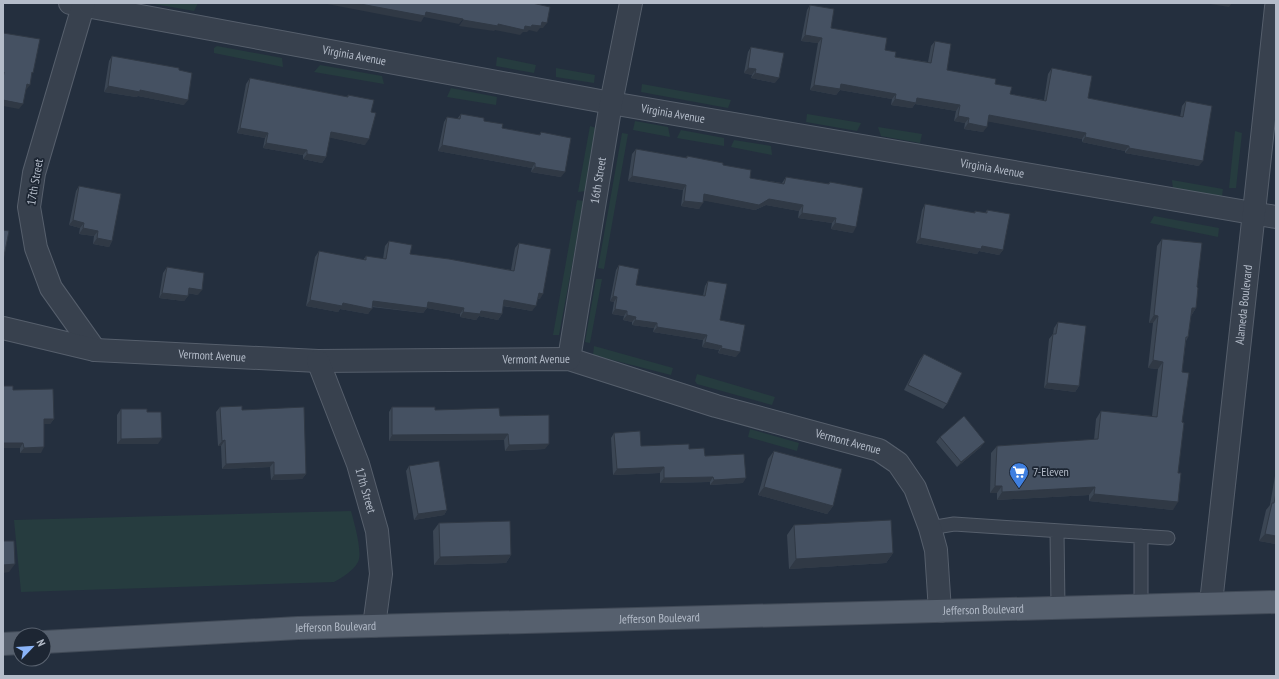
<svg xmlns="http://www.w3.org/2000/svg" width="1279" height="679" font-family="'PT Sans Narrow',sans-serif">
<style>
.green{fill:#263c3f}
.lines{fill:none;stroke-linecap:round;stroke-linejoin:round}
.service-casing{stroke:#565f6c;stroke-width:15}
.minor-casing{stroke:#565f6c;stroke-width:24}
.primary-casing{stroke:#414a57;stroke-width:24}
.service{stroke:#38414e;stroke-width:13}
.minor{stroke:#38414e;stroke-width:22}
.primary{stroke:#56606e;stroke-width:22}
.wall{fill:#3b4654}
.shaded-wall{fill:#303945}
.building{fill:#455162;stroke:#303945}
.labels{text-anchor:middle;stroke-width:3.5;stroke-linejoin:round;paint-order:stroke}
.street-label{font-size:12px;fill:#b4bcc9;stroke:#1d2633}
.poi-label{font-size:12px;fill:#b4bcc9;stroke:#1d2633;text-anchor:start}
</style>
<rect width="100%" height="100%" fill="#242f3e"/>
<path class="green" d="M 149,3 L 198,3 L 194,11 Z
M 217,46 L 282,58 L 283,67 L 214,53 L 214,48 Z
M 497,57 L 536,65 L 534,73 L 496,66 Z
M 320,65 L 382,76 L 384,84 L 314,72 Z
M 556,68 L 595,75 L 594,83 L 556,77 Z
M 642,84 L 731,100 L 728,108 L 641,92 Z
M 451,88 L 497,97 L 496,105 L 447,97 Z
M 807,114 L 861,123 L 857,131 L 806,122 Z
M 635,121 L 668,127 L 670,137 L 633,130 Z
M 590,126 L 596,128 L 586,191 L 578,192 Z
M 878,127 L 922,134 L 920,143 L 881,136 Z
M 681,130 L 724,138 L 724,146 L 677,138 Z
M 1235,131 L 1242,133 L 1236,188 L 1229,188 Z
M 622,133 L 628,134 L 604,269 L 598,268 Z
M 734,140 L 771,146 L 772,155 L 731,147 Z
M 1172,180 L 1223,189 L 1222,196 L 1173,189 Z
M 577,200 L 584,201 L 559,335 L 553,335 Z
M 1154,216 L 1219,228 L 1218,237 L 1150,223 Z
M 596,279 L 602,279 L 590,343 L 585,342 Z
M 594,346 L 673,368 L 671,375 L 593,355 Z
M 697,374 L 775,397 L 772,405 L 697,384 L 695,381 Z
M 750,429 L 799,443 L 797,451 L 748,437 Z
M 351,511 C 354,522 363,553 358,562 C 354,570 342,578 334,582 L 21,592 L 14,520 Z"/>
<g class="lines">
<defs>
<path id="service" d="M 930,528 L 954,524 L 1168,538
M 1057,531 L 1058,608
M 1141,606 L 1141,536"/>
<g id="minor">
<path id="s1" d="M 70,3 L 611,103 L 1276,217"/>
<path d="M 84,3 L 34,173 L 29,207 L 36,248 L 51,288 L 95,350"/>
<path id="s2" d="M 3,328 L 95,350 L 318,361 L 569,359 L 716,406 L 879,450 L 898,463 L 915,488 L 930,528 L 936,550 L 940,611"/>
<path id="s3" d="M 569,359 L 611,103 L 631,3"/>
<path id="s4" d="M 318,361 L 358,464 L 377,531 L 381,574 L 374,626"/>
<path id="s5" d="M 1211,603 L 1254,212 L 1276,7"/>
</g>
<g id="primary">
<path id="s6" d="M 44,642 L 298,628 L 1276,602"/>
<path d="M 3,644 L 20,643"/>
</g>
</defs>
<use href="#service" class="service-casing"/>
<use href="#minor" class="minor-casing"/>
<use href="#primary" class="primary-casing"/>
<use href="#service" class="service"/>
<use href="#minor" class="minor"/>
<use href="#primary" class="primary"/>
</g>
<path class="wall" d="M 810,5 L 831,28 L 885,50 L 895,57 L 928,62 L 931,46 L 935,41 L 947,70 L 995,84 L 1010,94 L 1044,100 L 1048,74 L 1052,68 L 1088,98 L 1180,117 L 1182,106 L 1186,101 L 1199,166 L 1125,153 L 1125,151 L 1082,142 L 1082,139 L 988,121 L 983,132 L 964,129 L 965,123 L 954,121 L 956,111 L 915,104 L 912,108 L 891,105 L 892,99 L 840,90 L 836,95 L 810,90 L 818,43 L 801,41 L 807,10 Z
M 751,47 L 775,83 L 751,78 L 752,75 L 744,73 L 748,52 Z
M 112,56 L 179,70 L 184,105 L 138,96 L 136,97 L 104,92 L 109,61 Z
M 250,78 L 347,97 L 348,95 L 365,145 L 329,137 L 326,157 L 322,163 L 303,159 L 303,155 L 263,148 L 265,138 L 237,133 L 246,84 Z
M 461,114 L 502,128 L 539,135 L 541,132 L 561,177 L 531,172 L 532,168 L 438,151 L 444,122 L 447,117 L 457,119 Z
M 636,149 L 686,158 L 687,156 L 723,165 L 750,178 L 782,183 L 786,177 L 828,184 L 830,182 L 853,233 L 831,229 L 832,223 L 798,218 L 799,211 L 766,205 L 755,210 L 703,200 L 699,209 L 681,206 L 683,190 L 628,181 L 632,154 Z
M 79,186 L 112,241 L 109,247 L 93,244 L 94,236 L 79,234 L 80,228 L 69,225 L 76,191 Z
M 925,204 L 974,213 L 975,211 L 985,213 L 987,210 L 1003,250 L 999,255 L 979,251 L 977,254 L 916,243 L 922,210 Z
M 1162,239 L 1197,287 L 1196,308 L 1191,316 L 1188,337 L 1186,341 L 1182,372 L 1182,422 L 1173,510 L 1089,501 L 1089,495 L 997,500 L 997,493 L 990,493 L 991,453 L 997,446 L 1094,440 L 1096,419 L 1101,411 L 1152,416 L 1158,369 L 1148,368 L 1153,323 L 1149,323 L 1157,246 Z
M 389,241 L 410,254 L 511,270 L 515,248 L 519,243 L 540,299 L 537,299 L 532,311 L 503,306 L 502,314 L 498,320 L 479,316 L 476,320 L 460,317 L 460,314 L 427,308 L 423,313 L 372,307 L 368,314 L 340,309 L 338,312 L 306,306 L 315,257 L 319,251 L 363,260 L 366,256 L 383,259 L 385,246 Z
M 619,265 L 636,285 L 703,296 L 705,286 L 708,281 L 720,320 L 736,357 L 718,353 L 719,350 L 702,347 L 703,340 L 653,332 L 654,328 L 632,325 L 632,322 L 623,320 L 624,316 L 612,314 L 614,302 L 610,301 L 616,270 Z
M 167,267 L 198,295 L 188,293 L 188,296 L 184,301 L 159,298 L 163,273 Z
M 1058,322 L 1079,386 L 1075,392 L 1044,388 L 1049,339 L 1053,334 L 1054,328 Z
M 924,354 L 947,404 L 943,409 L 904,390 L 920,359 Z
M 13,390 L 54,419 L 50,424 L 44,424 L 41,453 L 20,453 L 20,448 L 3,448 Z
M 220,407 L 242,410 L 306,474 L 302,479 L 271,480 L 270,467 L 222,469 L 221,446 L 218,446 L 216,412 Z
M 392,407 L 500,416 L 545,449 L 505,451 L 504,440 L 389,441 L 389,412 Z
M 121,409 L 158,444 L 117,444 L 117,415 Z
M 614,433 L 641,446 L 689,449 L 705,456 L 743,483 L 710,485 L 710,482 L 660,483 L 660,473 L 613,475 L 611,438 Z
M 940,437 L 981,447 L 957,467 L 936,442 Z
M 774,451 L 833,506 L 827,514 L 758,495 L 768,459 Z
M 409,466 L 447,510 L 444,515 L 414,520 L 406,471 Z
M 1276,470 L 1276,544 L 1259,541 L 1266,510 L 1270,505 Z
M 439,523 L 511,555 L 506,563 L 434,565 L 433,531 Z
M 794,525 L 893,553 L 886,563 L 789,569 L 787,535 Z"/>
<path class="shaded-wall" d="M 322,3 L 355,3 L 426,12 L 463,19 L 459,24 L 424,17 L 421,22 Z
M 1204,3 L 1232,3 L 1229,7 Z
M 463,20 L 498,24 L 525,26 L 542,22 L 547,23 L 543,28 L 540,28 L 537,32 L 529,30 L 527,32 L 523,32 L 520,35 L 495,30 L 494,31 L 459,26 Z
M 805,35 L 822,38 L 818,43 L 801,41 Z
M 748,68 L 756,69 L 752,75 L 744,73 Z
M 755,73 L 779,78 L 775,83 L 751,78 Z
M 27,84 L 30,85 L 26,90 L 23,90 Z
M 841,84 L 896,94 L 892,99 L 840,90 L 836,95 L 810,90 L 814,85 Z
M 108,86 L 140,90 L 188,100 L 184,105 L 138,96 L 136,97 L 104,92 Z
M 917,98 L 960,105 L 956,111 L 915,104 L 912,108 L 891,105 L 895,99 Z
M 3,100 L 23,104 L 19,109 L 3,106 Z
M 989,115 L 1086,133 L 1082,139 L 985,121 Z
M 958,116 L 969,118 L 965,123 L 954,121 Z
M 968,123 L 987,127 L 983,132 L 964,129 Z
M 240,128 L 268,133 L 265,138 L 237,133 Z
M 331,132 L 369,139 L 365,145 L 327,137 Z
M 1085,137 L 1129,146 L 1125,151 L 1082,142 Z
M 266,143 L 307,150 L 303,155 L 263,148 Z
M 442,145 L 535,163 L 532,168 L 438,151 Z
M 1129,148 L 1203,161 L 1199,166 L 1125,153 Z
M 307,154 L 326,157 L 322,163 L 303,159 Z
M 535,167 L 565,172 L 561,177 L 531,172 Z
M 632,176 L 686,185 L 683,190 L 628,181 Z
M 704,194 L 769,199 L 803,205 L 799,211 L 766,205 L 755,210 L 700,200 Z
M 684,201 L 703,203 L 699,209 L 681,206 Z
M 802,213 L 836,218 L 832,223 L 798,218 Z
M 73,220 L 84,223 L 80,228 L 69,225 Z
M 835,223 L 856,227 L 853,233 L 831,229 Z
M 83,228 L 98,231 L 94,236 L 79,234 Z
M 97,238 L 112,241 L 109,247 L 93,244 Z
M 920,238 L 982,246 L 1003,250 L 999,255 L 979,251 L 977,254 L 916,243 Z
M 189,288 L 202,290 L 198,295 L 186,293 Z
M 162,293 L 188,296 L 184,301 L 159,298 Z
M 539,293 L 543,294 L 540,299 L 535,298 Z
M 613,296 L 617,297 L 614,302 L 610,301 Z
M 310,300 L 343,303 L 372,309 L 368,314 L 340,309 L 338,312 L 306,306 Z
M 504,300 L 536,306 L 532,311 L 500,305 Z
M 373,301 L 428,302 L 464,308 L 460,314 L 427,308 L 423,313 L 370,306 Z
M 1192,308 L 1196,308 L 1191,316 Z
M 615,309 L 627,311 L 624,316 L 612,314 Z
M 481,311 L 502,314 L 498,320 L 479,316 L 476,320 L 460,317 L 463,312 Z
M 627,315 L 636,317 L 632,322 L 623,320 Z
M 1154,315 L 1158,316 L 1153,323 L 1149,323 Z
M 635,320 L 657,323 L 654,328 L 632,325 Z
M 657,327 L 707,335 L 703,340 L 653,332 Z
M 705,342 L 722,346 L 719,350 L 702,347 Z
M 721,348 L 740,352 L 736,357 L 718,353 Z
M 1153,360 L 1163,362 L 1158,369 L 1148,368 Z
M 1047,383 L 1079,386 L 1075,392 L 1044,388 Z
M 44,419 L 54,419 L 50,424 L 40,424 Z
M 508,434 L 504,440 L 389,441 L 392,435 Z
M 162,438 L 158,444 L 117,444 L 121,439 Z
M 225,440 L 221,446 L 218,446 L 222,441 Z
M 985,442 L 981,447 L 957,467 L 961,462 Z
M 3,443 L 23,443 L 20,448 L 3,448 Z
M 549,444 L 545,449 L 505,451 L 509,445 Z
M 44,447 L 41,453 L 20,453 L 24,448 Z
M 274,462 L 270,467 L 222,469 L 226,464 Z
M 664,467 L 660,473 L 613,475 L 617,469 Z
M 306,474 L 302,479 L 271,480 L 274,475 Z
M 713,477 L 710,482 L 660,483 L 664,478 Z
M 746,478 L 743,483 L 710,485 L 714,480 Z
M 995,486 L 1002,486 L 997,493 L 990,493 Z
M 764,487 L 833,506 L 827,514 L 758,495 Z
M 1095,487 L 1089,495 L 997,500 L 1002,492 Z
M 1094,494 L 1178,502 L 1173,510 L 1089,501 Z
M 447,510 L 444,515 L 414,520 L 418,514 Z
M 1265,534 L 1276,536 L 1276,544 L 1259,541 Z
M 893,553 L 886,563 L 789,569 L 796,559 Z
M 511,555 L 506,563 L 434,565 L 440,557 Z
M 15,564 L 9,572 L 3,573 L 3,565 Z"/>
<path class="building" d="M 355,3 L 532,3 L 550,7 L 547,23 L 542,22 L 541,26 L 532,25 L 531,27 L 525,26 L 524,30 L 498,24 L 498,26 L 463,20 L 463,19 L 426,12 L 425,16 Z
M 810,5 L 834,9 L 831,28 L 887,38 L 885,50 L 896,52 L 895,57 L 931,63 L 935,41 L 951,44 L 947,70 L 996,79 L 995,84 L 1012,87 L 1010,94 L 1046,101 L 1052,68 L 1092,76 L 1088,98 L 1183,117 L 1186,101 L 1212,106 L 1203,161 L 1129,148 L 1129,146 L 1085,137 L 1086,133 L 989,115 L 987,127 L 968,123 L 969,118 L 958,116 L 960,105 L 917,98 L 916,103 L 895,99 L 896,94 L 841,84 L 840,89 L 814,85 L 822,38 L 805,35 Z
M 3,33 L 40,39 L 33,73 L 32,72 L 30,85 L 27,84 L 23,104 L 3,100 L 3,79 L 4,72 L 3,71 Z
M 751,47 L 784,53 L 779,78 L 755,73 L 756,69 L 748,68 Z
M 112,56 L 179,68 L 179,70 L 192,73 L 188,100 L 140,90 L 140,92 L 108,86 Z
M 250,78 L 348,97 L 348,95 L 374,100 L 371,112 L 376,113 L 369,139 L 331,132 L 326,157 L 307,154 L 307,150 L 266,143 L 268,133 L 240,128 Z
M 461,114 L 484,118 L 484,121 L 503,124 L 502,128 L 540,135 L 541,132 L 571,138 L 565,172 L 535,167 L 535,163 L 442,145 L 447,117 L 460,119 Z
M 636,149 L 687,158 L 687,156 L 723,163 L 723,165 L 751,170 L 750,178 L 784,184 L 786,177 L 829,184 L 830,182 L 863,188 L 856,227 L 835,223 L 836,218 L 802,213 L 803,205 L 769,199 L 759,205 L 704,194 L 703,203 L 684,201 L 686,185 L 632,176 Z
M 79,186 L 121,194 L 112,241 L 97,238 L 98,231 L 83,228 L 84,223 L 73,220 Z
M 925,204 L 975,213 L 975,211 L 987,213 L 987,210 L 1010,214 L 1003,250 L 982,246 L 981,249 L 920,238 Z
M 3,230 L 9,231 L 3,261 Z
M 1162,239 L 1202,243 L 1197,287 L 1198,288 L 1196,308 L 1192,308 L 1188,337 L 1186,337 L 1182,372 L 1189,373 L 1182,422 L 1184,423 L 1178,473 L 1181,473 L 1178,502 L 1094,494 L 1095,487 L 1002,492 L 1002,486 L 995,486 L 997,446 L 1098,439 L 1101,411 L 1157,417 L 1163,362 L 1153,360 L 1158,316 L 1154,315 Z
M 389,241 L 412,245 L 410,254 L 449,259 L 514,271 L 519,243 L 551,249 L 543,294 L 539,293 L 536,306 L 504,300 L 502,314 L 481,311 L 480,314 L 463,312 L 464,308 L 428,302 L 427,308 L 373,301 L 372,309 L 343,303 L 342,306 L 310,300 L 319,251 L 366,260 L 366,256 L 386,259 Z
M 619,265 L 639,269 L 636,285 L 705,296 L 708,281 L 727,284 L 720,320 L 745,325 L 740,352 L 721,348 L 722,346 L 705,342 L 707,335 L 657,327 L 657,323 L 635,320 L 636,317 L 627,315 L 627,311 L 615,309 L 617,297 L 613,296 Z
M 167,267 L 204,273 L 202,290 L 189,288 L 188,296 L 162,293 Z
M 1058,322 L 1086,326 L 1079,386 L 1047,383 L 1053,334 L 1056,334 Z
M 924,354 L 962,373 L 947,404 L 908,385 Z
M 3,386 L 13,386 L 13,390 L 53,389 L 54,419 L 44,419 L 44,447 L 24,448 L 23,443 L 3,443 Z
M 242,406 L 242,410 L 304,407 L 306,474 L 274,475 L 274,462 L 226,464 L 225,440 L 222,441 L 220,407 Z
M 392,407 L 435,407 L 435,410 L 499,408 L 500,416 L 549,415 L 549,444 L 509,445 L 508,434 L 392,435 Z
M 121,409 L 147,409 L 147,412 L 161,412 L 162,438 L 121,439 Z
M 964,416 L 985,442 L 961,462 L 940,437 Z
M 640,431 L 641,446 L 689,444 L 689,449 L 704,448 L 705,456 L 744,454 L 746,478 L 714,480 L 713,477 L 664,478 L 664,467 L 617,469 L 614,433 Z
M 774,451 L 842,469 L 833,506 L 764,487 Z
M 439,461 L 447,510 L 418,514 L 409,466 Z
M 1276,493 L 1276,536 L 1265,534 L 1272,503 L 1274,503 Z
M 891,520 L 893,553 L 796,559 L 794,525 Z
M 510,521 L 511,555 L 440,557 L 439,523 Z
M 3,541 L 14,541 L 15,564 L 3,565 Z"/>
<defs>
<symbol id="supermarket-pin" viewBox="-11 -11 22 30"><path d="M0 17L-7.5 6A9.5 9.5 0 1 1 7.5 6Z" fill="#3f7fe0" stroke="#1d2633"/><path d="M-6-5.5h2.5l.6 2H6L4.5 2H-2.5L-4.4-4H-6ZM-1.5 3.2a1.3 1.3 0 1 0 .1 0ZM3 3.2a1.3 1.3 0 1 0 .1 0Z" fill="#fff"/></symbol>
</defs>
<g fill-rule="evenodd">
<use href="#supermarket-pin" x="1008" y="461" width="22" height="30"/>
</g>
<g class="labels">
<g class="street-label">
<text dy="4" stroke="none"><textPath href="#s1" startOffset="289">Virginia Avenue</textPath></text>
<text dy="4" stroke="none"><textPath href="#s1" startOffset="613">Virginia Avenue</textPath></text>
<text dy="4" stroke="none"><textPath href="#s1" startOffset="937">Virginia Avenue</textPath></text>
<text dy="4" stroke="none"><textPath href="#s3" startOffset="181">16th Street</textPath></text>
<text transform="translate(35 182) rotate(-80)" y="4">17th Street</text>
<text dy="4" stroke="none"><textPath href="#s5" startOffset="300">Alameda Boulevard</textPath></text>
<text dy="4" stroke="none"><textPath href="#s2" startOffset="212">Vermont Avenue</textPath></text>
<text dy="4" stroke="none"><textPath href="#s2" startOffset="536">Vermont Avenue</textPath></text>
<text dy="4" stroke="none"><textPath href="#s2" startOffset="860">Vermont Avenue</textPath></text>
<text dy="4" stroke="none"><textPath href="#s4" startOffset="138">17th Street</textPath></text>
<text dy="4" stroke="none"><textPath href="#s6" startOffset="940">Jefferson Boulevard</textPath></text>
<text dy="4" stroke="none"><textPath href="#s6" startOffset="616">Jefferson Boulevard</textPath></text>
<text dy="4" stroke="none"><textPath href="#s6" startOffset="292">Jefferson Boulevard</textPath></text>
</g>
<g class="poi-label">
<text x="1033" y="476">7-Eleven</text>
</g>
</g>
<rect width="1279" height="679" fill="none" stroke="#b4bcc9" stroke-width="8"/>
<g transform="translate(32 647) rotate(65)"><circle r="19" fill="#1d2633" stroke="#59626f"/>
<path d="M0-3L7 15L0 10L-7 15Z" fill="#8ab4f8"/>
<text y="-6" font-size="11" font-weight="bold" text-anchor="middle" fill="#b4bcc9">N</text>
</g>
</svg>
